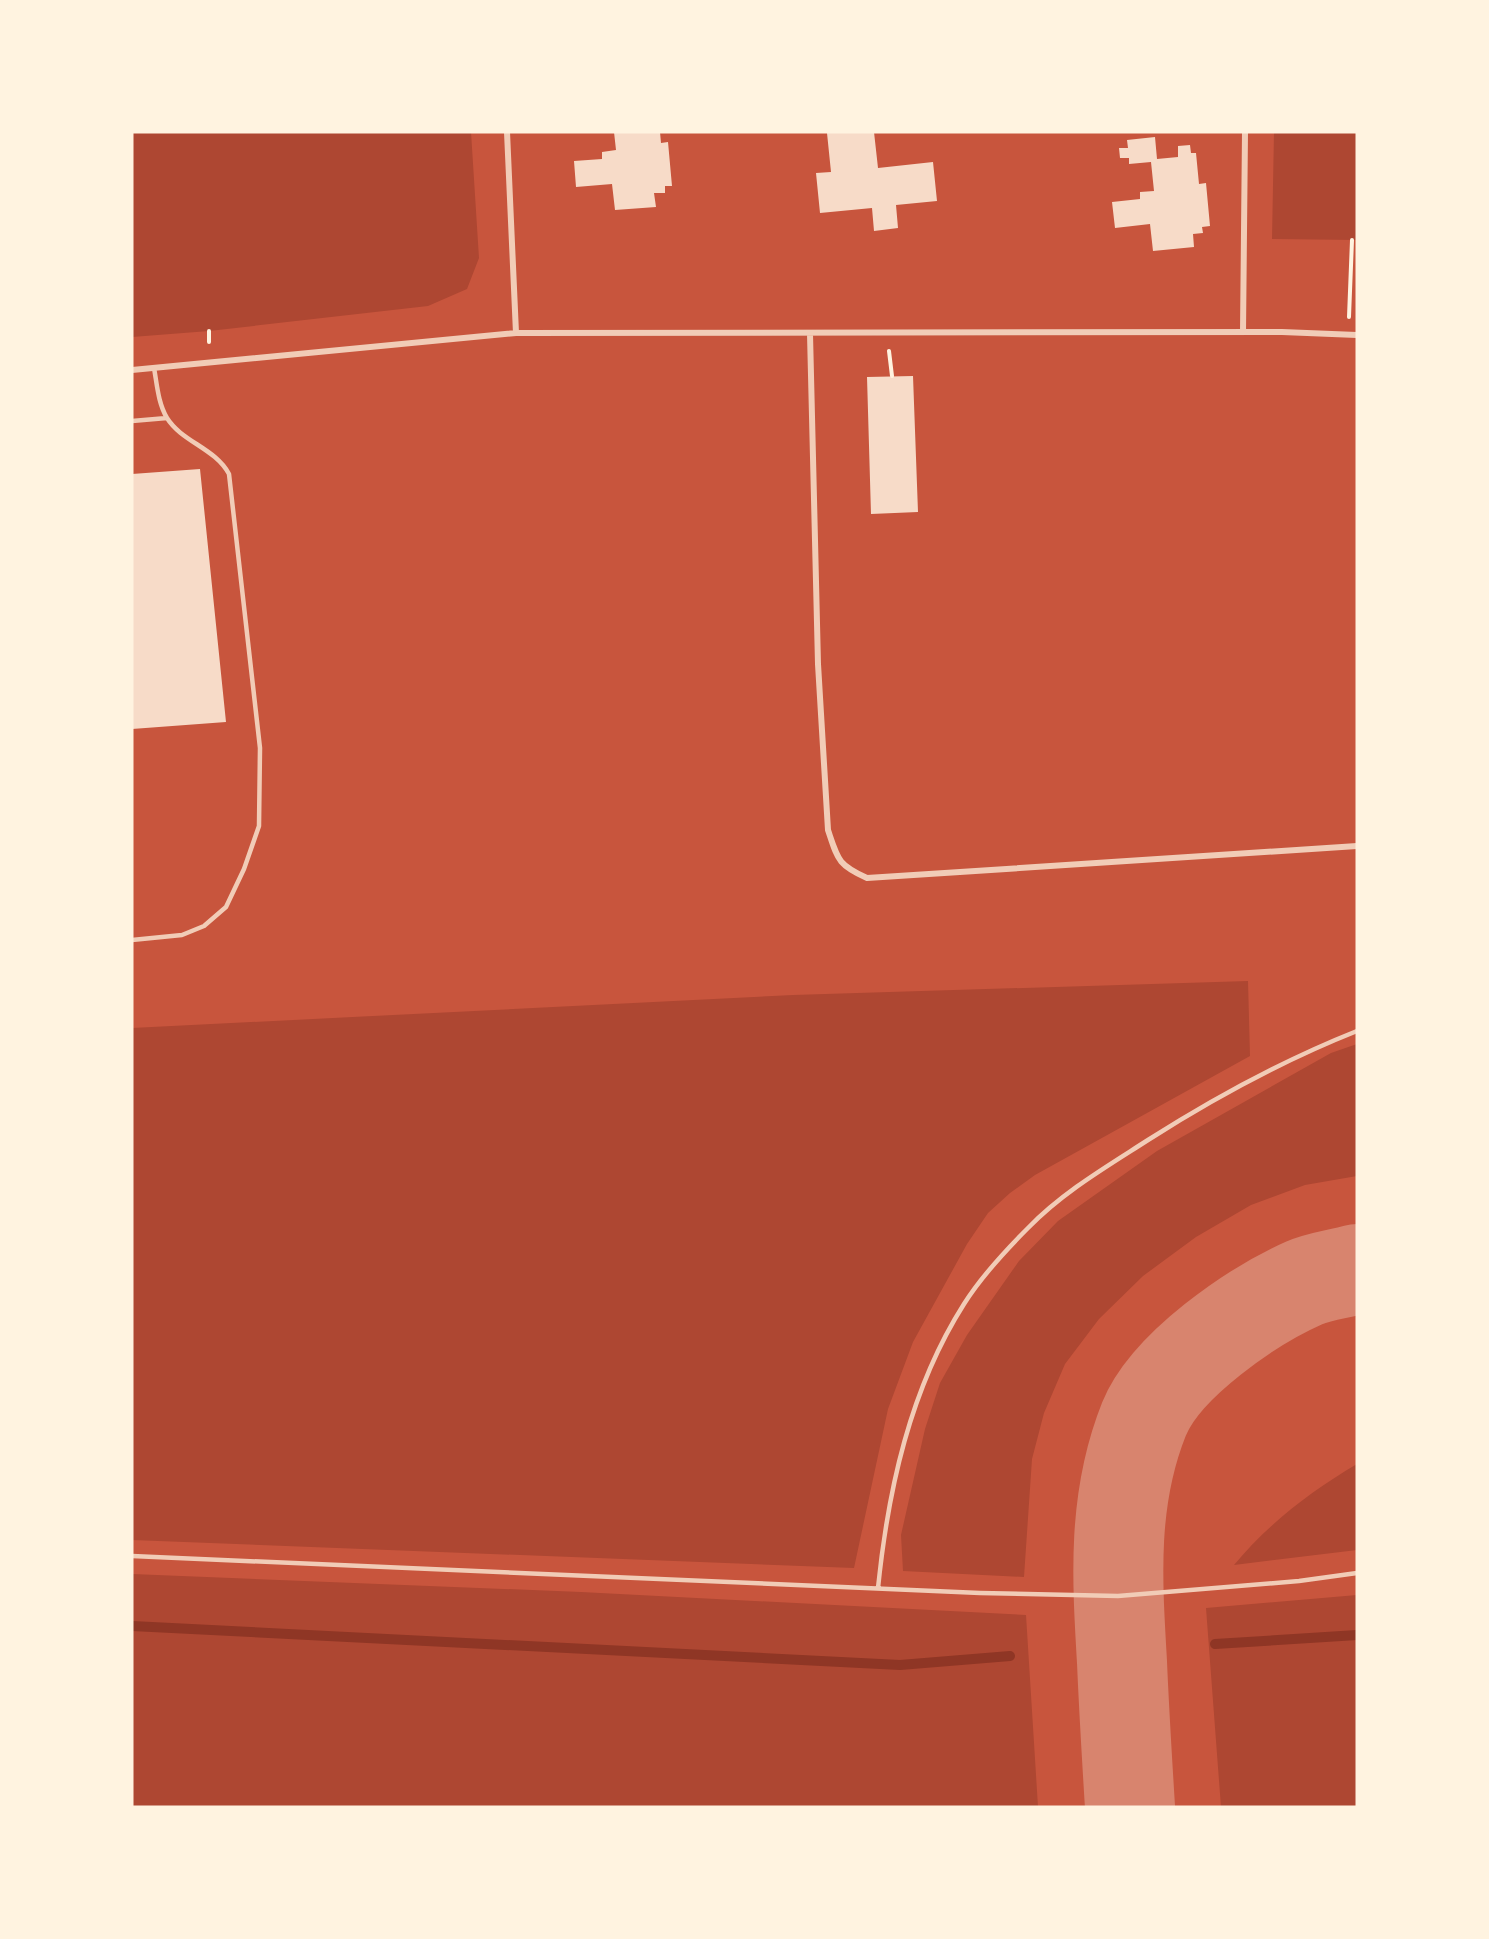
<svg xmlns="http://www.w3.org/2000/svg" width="1489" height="1939" font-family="'Exo 2',sans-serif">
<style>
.green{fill:#ae4732}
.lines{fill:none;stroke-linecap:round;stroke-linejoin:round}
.stream{stroke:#8f3625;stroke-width:10}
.taxiway{stroke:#d8846e;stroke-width:90}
.building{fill:#f7dbc8}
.path{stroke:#fff3e0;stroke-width:4}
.service{stroke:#f1ccb7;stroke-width:4.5}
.minor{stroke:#f1ccb7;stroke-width:6}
</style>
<rect width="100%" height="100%" fill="#c8553d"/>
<path class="green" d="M 132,132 L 471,132 L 479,258 L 467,289 L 428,306 L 209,331 L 132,337 Z
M 1274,132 L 1357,132 L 1357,240 L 1272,239 Z
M 1248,981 L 1250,1056 L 1035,1175 L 1010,1193 L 988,1213 L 967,1244 L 913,1342 L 888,1409 L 854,1568 L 132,1540 L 132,1028 L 793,995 Z
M 1357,1044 L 1357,1176 L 1305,1185 L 1251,1205 L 1196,1237 L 1143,1276 L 1099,1319 L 1065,1364 L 1044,1413 L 1032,1459 L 1024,1577 L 903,1571 L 901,1535 L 925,1429 L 940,1383 L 967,1335 L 1019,1261 L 1058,1221 L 1157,1151 L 1331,1053 Z
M 1357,1464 L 1357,1550 L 1234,1565 C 1268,1524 1311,1491 1357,1464 Z
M 132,1574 L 581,1592 L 1026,1615 L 1038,1807 L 132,1807 Z
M 1357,1595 L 1357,1807 L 1221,1807 L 1206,1608 Z"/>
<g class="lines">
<path class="stream" d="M 132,1626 L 900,1665 L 1010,1656
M 1215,1644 L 1357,1635"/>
<path class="taxiway" d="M 1130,1807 C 1127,1759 1124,1710 1122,1662 C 1117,1578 1112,1499 1144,1419 C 1166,1365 1252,1306 1304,1283 C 1320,1276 1340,1274 1357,1269"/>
</g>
<path class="building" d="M 614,132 L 660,132 L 661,143 L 668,142 L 672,186 L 665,186 L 665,193 L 654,193 L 656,207 L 615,210 L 612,184 L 576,187 L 574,161 L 602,159 L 602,152 L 616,150 Z
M 874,132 L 878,168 L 933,162 L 937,201 L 896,205 L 898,228 L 874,231 L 872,208 L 820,213 L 816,173 L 831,172 L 827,133 Z
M 1155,137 L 1157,159 L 1178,157 L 1178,146 L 1190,145 L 1191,153 L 1196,153 L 1199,184 L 1206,183 L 1210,226 L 1202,227 L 1203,233 L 1193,234 L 1194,247 L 1153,251 L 1150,224 L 1115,228 L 1112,202 L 1140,199 L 1140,192 L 1154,191 L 1151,162 L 1129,164 L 1129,158 L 1120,158 L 1119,148 L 1128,148 L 1127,140 Z
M 913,376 L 918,512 L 871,514 L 867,377 Z
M 200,469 L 226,722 L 132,729 L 132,474 Z"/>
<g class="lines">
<path class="path" d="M 1349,317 L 1352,240
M 209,331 L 209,342
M 889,351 L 892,376"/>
<path class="service" d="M 132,421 L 167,418
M 132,940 L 182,935 L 204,926 L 226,907 L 244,869 L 259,826 L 260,748 L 229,474 C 215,448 182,442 167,418 C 158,403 157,384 154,368
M 132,1556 L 980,1593 L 1118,1596 L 1299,1581 L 1357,1573
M 878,1588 C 888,1490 910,1389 964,1304 C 981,1277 1005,1251 1028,1228 C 1063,1192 1106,1167 1148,1140 C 1214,1098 1284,1060 1357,1031"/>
<path class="minor" d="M 507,132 L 516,333
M 1243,332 L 1245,132
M 810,334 L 818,664 L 828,830 C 838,860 838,865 867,878 L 1357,846
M 132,370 L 516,333 L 1282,332 L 1357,335"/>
</g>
<rect width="1489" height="1939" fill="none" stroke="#fff3e0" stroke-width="267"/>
</svg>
